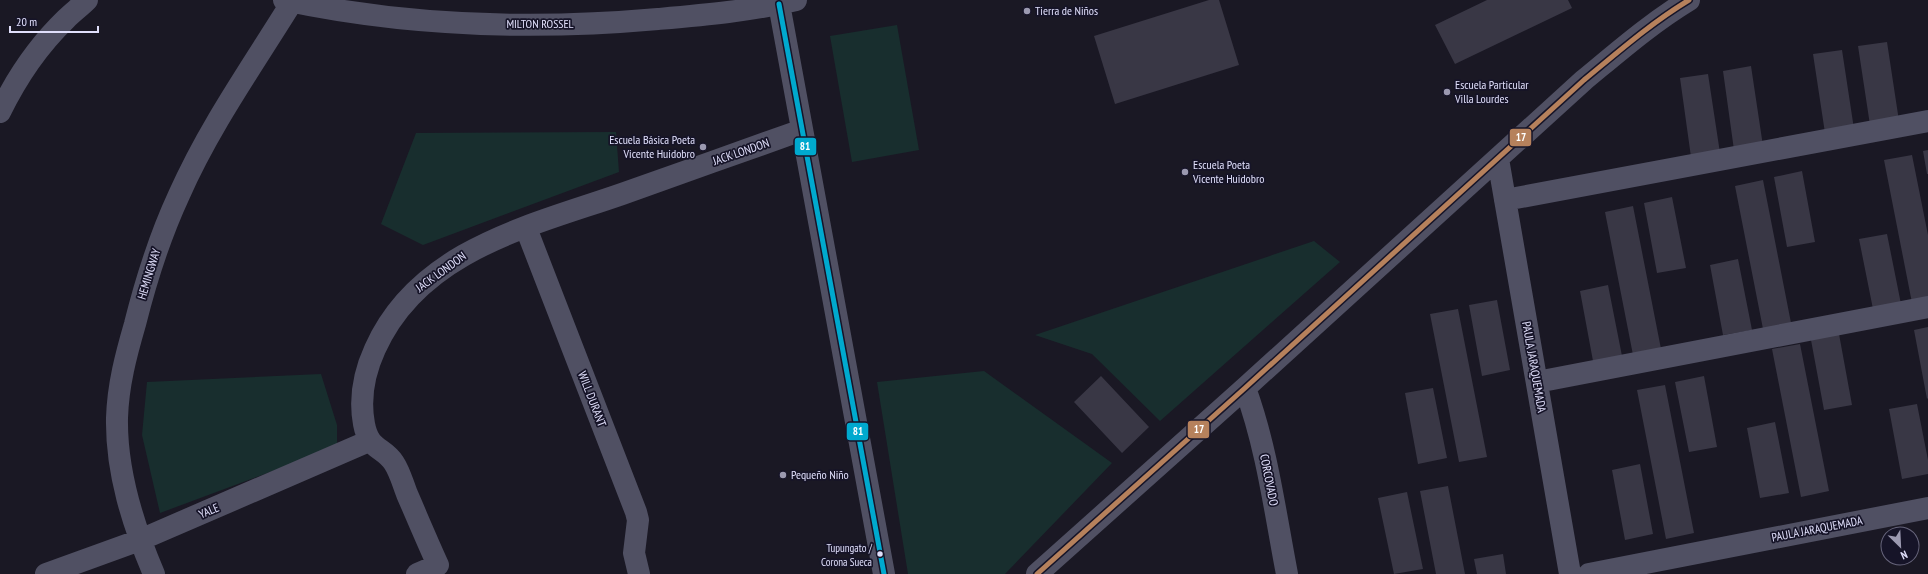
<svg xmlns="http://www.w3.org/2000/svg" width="1928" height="574" font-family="'PT Sans Narrow',sans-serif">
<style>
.green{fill:#182e2e}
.building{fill:#393745}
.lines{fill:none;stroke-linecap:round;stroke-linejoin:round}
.minor{stroke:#505063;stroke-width:22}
.bus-1-casing{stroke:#161428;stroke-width:8}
.bus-2-casing{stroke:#161428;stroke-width:8}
.bus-1{stroke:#00a9ce;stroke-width:5}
.bus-2{stroke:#b6815c;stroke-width:5}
.poi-dot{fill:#9b99b0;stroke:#161428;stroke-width:1.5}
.bus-dot{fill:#e0dffb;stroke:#161428;stroke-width:1.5}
.labels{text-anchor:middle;stroke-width:3.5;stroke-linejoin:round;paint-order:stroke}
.bus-label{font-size:11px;fill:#e0dffb;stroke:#161428;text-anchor:end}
.poi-label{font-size:12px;fill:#e0dffb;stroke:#161428;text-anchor:start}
.street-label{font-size:12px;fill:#e0dffb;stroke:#161428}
.line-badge{stroke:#161428;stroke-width:1.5}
.badge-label{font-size:11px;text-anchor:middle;font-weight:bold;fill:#fff}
</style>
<rect width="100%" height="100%" fill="#1a1824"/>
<path class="green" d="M 897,25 L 919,150 L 852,162 L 830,36 Z
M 616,132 L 619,172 L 423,245 L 381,224 L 416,133 Z
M 1314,241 L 1340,262 L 1160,421 L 1092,354 L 1035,335 Z
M 984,371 L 1112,463 L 1005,574 L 908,574 L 877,382 Z
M 321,374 L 337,425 L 337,447 L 160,513 L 142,435 L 147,382 Z"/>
<path class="building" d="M 1209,0 L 1219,0 L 1239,65 L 1115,104 L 1094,36 Z
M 1487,0 L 1568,0 L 1572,8 L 1455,64 L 1435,25 Z
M 1887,42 L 1899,121 L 1870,125 L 1858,46 Z
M 1842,50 L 1854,129 L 1825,133 L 1813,54 Z
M 1751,66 L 1763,146 L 1734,150 L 1723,71 Z
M 1708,74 L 1720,153 L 1691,157 L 1680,78 Z
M 1928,150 L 1928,174 L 1927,174 L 1923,151 Z
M 1912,155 L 1928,235 L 1928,305 L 1913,308 L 1884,160 Z
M 1802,171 L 1815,242 L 1787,247 L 1774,177 Z
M 1763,180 L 1792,328 L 1764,334 L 1735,186 Z
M 1672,197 L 1686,268 L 1657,273 L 1644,203 Z
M 1633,206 L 1662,354 L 1634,360 L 1605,212 Z
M 1887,234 L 1901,304 L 1873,309 L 1859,239 Z
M 1738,259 L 1752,330 L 1723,335 L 1710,265 Z
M 1608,285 L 1622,356 L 1593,361 L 1580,291 Z
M 1497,300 L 1510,370 L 1482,376 L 1469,305 Z
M 1458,309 L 1487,457 L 1459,462 L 1430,314 Z
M 1928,327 L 1928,398 L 1927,399 L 1914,330 Z
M 1839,334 L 1852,405 L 1824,410 L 1811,340 Z
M 1800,344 L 1829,491 L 1801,497 L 1772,349 Z
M 1101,376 L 1149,427 L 1122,453 L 1074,402 Z
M 1704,376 L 1717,447 L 1689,452 L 1675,382 Z
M 1665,385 L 1694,533 L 1666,539 L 1637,390 Z
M 1433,388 L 1447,458 L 1418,464 L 1405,393 Z
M 1917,404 L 1928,460 L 1928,474 L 1902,479 L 1889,409 Z
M 1775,422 L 1789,493 L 1760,498 L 1747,428 Z
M 1640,464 L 1653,534 L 1625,540 L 1612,470 Z
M 1448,486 L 1465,574 L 1436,574 L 1420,491 Z
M 1407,492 L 1423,569 L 1394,574 L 1378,498 Z
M 1503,554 L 1506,574 L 1477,574 L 1474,559 Z"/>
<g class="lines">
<path class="minor" d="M 284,0 C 406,26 534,30 658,19 C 704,15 751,11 796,0
M 779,4 L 884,574
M 0,112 C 17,77 38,46 66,19 C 73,12 80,7 87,0
M 1498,159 L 1570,574
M 1505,200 L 1928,121
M 526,228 L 636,512 L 638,520 L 634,553 L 639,574
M 1537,382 L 1928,307
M 1245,388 C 1267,448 1275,512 1287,574
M 46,574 L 140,540 L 369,441
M 154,574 C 133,525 116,472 117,418 C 118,385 126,355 135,324 C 146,280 160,236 179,195 C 209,127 253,65 292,2
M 417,574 L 438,565 C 427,541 417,517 407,494 C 403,484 400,472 394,463 C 383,446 369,451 364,424 C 359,397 364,373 375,349 C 419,250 530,226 622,194 C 682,173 742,151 802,130
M 1037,574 L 1245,388 L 1584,80 C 1618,52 1651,23 1689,0
M 1589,574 L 1928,508"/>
<defs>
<path id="bus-1" d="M 779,4 L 884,574"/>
<path id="bus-2" d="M 1037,574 L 1245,388 L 1584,80 C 1618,52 1651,23 1689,0"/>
</defs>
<use href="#bus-1" class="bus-1-casing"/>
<use href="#bus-2" class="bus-2-casing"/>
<use href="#bus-1" class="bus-1"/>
<use href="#bus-2" class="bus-2"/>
</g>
<g class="poi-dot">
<circle cx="1027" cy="11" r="4"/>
<circle cx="1447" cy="92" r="4"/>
<circle cx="703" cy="147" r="4"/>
<circle cx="1185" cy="172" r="4"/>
<circle cx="783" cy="475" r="4"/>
</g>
<circle class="bus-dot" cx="880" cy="554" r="3.5"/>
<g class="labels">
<g class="bus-label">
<text x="872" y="552">Tupungato /<tspan x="872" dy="14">Corona Sueca</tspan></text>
</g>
<g class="poi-label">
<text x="1035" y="15">Tierra de Niños</text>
<text x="1455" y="89">Escuela Particular<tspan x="1455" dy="14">Villa Lourdes</tspan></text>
<text x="695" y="144" text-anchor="end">Escuela Básica Poeta<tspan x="695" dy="14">Vicente Huidobro</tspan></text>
<text x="1193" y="169">Escuela Poeta<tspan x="1193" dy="14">Vicente Huidobro</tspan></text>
<text x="791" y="479">Pequeño Niño</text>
</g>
<g class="street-label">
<text x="540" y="28">MILTON ROSSEL</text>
<text transform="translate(741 152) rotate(-19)" y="4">JACK LONDON</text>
<text transform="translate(441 272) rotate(-36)" y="4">JACK LONDON</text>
<text transform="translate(149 274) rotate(-73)" y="4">HEMINGWAY</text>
<text transform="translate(1534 367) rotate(80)" y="4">PAULA JARAQUEMADA</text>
<text transform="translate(592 399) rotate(69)" y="4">WILL DURANT</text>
<text transform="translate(1269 480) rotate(79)" y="4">CORCOVADO</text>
<text transform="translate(209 511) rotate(-23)" y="4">YALE</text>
<text transform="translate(1817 529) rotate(-11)" y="4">PAULA JARAQUEMADA</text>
</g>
</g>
<g class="line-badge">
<rect x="1509" y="128" width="23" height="19" rx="4" fill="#b6815c"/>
<rect x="794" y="137" width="23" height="19" rx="4" fill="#00a9ce"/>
<rect x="1187" y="420" width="23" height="19" rx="4" fill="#b6815c"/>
<rect x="846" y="422" width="23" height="19" rx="4" fill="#00a9ce"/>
</g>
<g class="badge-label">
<text x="1521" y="141">17</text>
<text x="805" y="150">81</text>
<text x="1199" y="433">17</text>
<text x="858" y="435">81</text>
</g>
<g transform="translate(1900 546) rotate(156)"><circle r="19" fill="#161428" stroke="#67657c"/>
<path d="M0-3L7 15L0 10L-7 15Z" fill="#9b99b0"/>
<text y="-6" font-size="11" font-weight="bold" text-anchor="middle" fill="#e0dffb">N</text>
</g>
<path d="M10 26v6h88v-6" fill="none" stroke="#e0dffb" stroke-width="2"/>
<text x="16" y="26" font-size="12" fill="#e0dffb" stroke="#161428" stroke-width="3" paint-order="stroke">20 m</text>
</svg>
